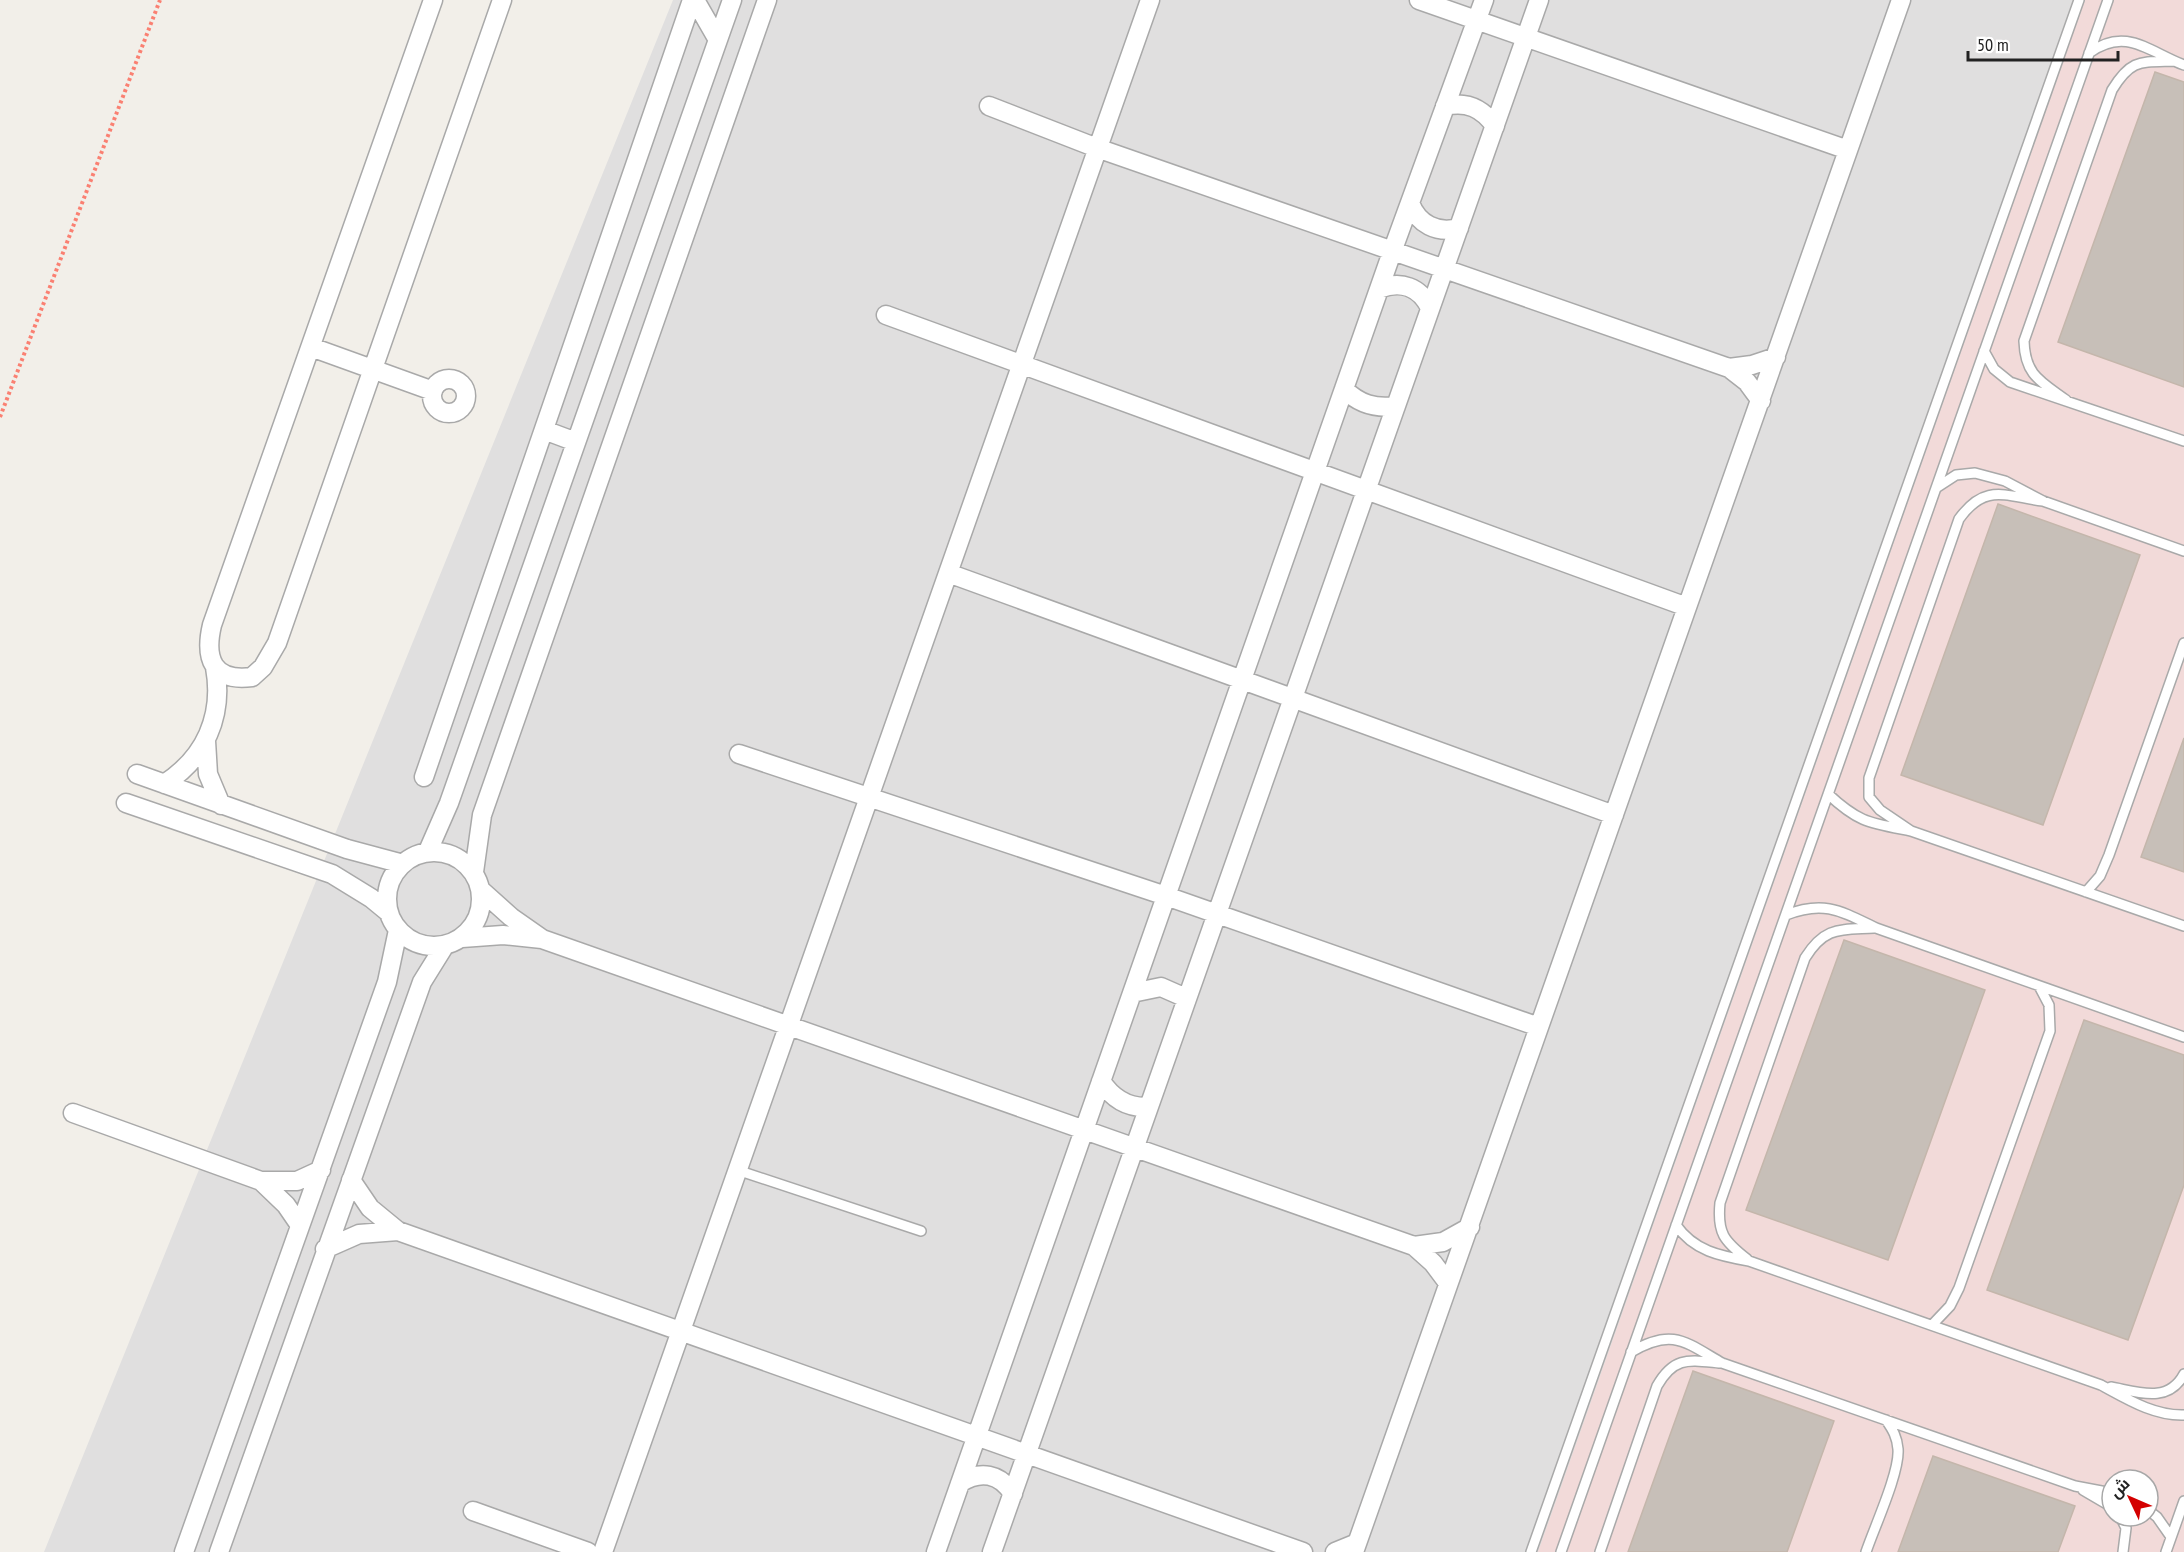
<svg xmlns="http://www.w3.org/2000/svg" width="2184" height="1552" font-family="'PT Sans Narrow',Cairo,sans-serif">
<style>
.residential{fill:#e0dfdf;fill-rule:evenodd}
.commercial{fill:#f2dad9;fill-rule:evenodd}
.building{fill:#c7bfb8;stroke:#c4b6ab;stroke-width:1.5}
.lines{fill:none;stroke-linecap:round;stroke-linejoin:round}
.service-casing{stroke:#a9a9a9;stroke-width:12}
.minor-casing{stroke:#a9a9a9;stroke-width:21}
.path{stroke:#fa8072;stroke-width:4;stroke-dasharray:3 3;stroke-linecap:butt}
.service{stroke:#fff;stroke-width:9}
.minor{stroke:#fff;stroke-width:18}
</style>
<rect width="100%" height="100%" fill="#f2efe9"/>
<path class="residential" d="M 673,0 L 2184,0 L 2184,1552 L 44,1552 ZM 2112,1480 L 2148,1480 L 2148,1516 L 2112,1516 Z"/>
<path class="commercial" d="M 2085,0 L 2184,0 L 2184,1552 L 1538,1552 ZM 2112,1480 L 2148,1480 L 2148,1516 L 2112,1516 Z"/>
<path class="building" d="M 2155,72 L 2184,82 L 2184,387 L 2058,342 Z
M 1998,504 L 2140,555 L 2043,825 L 1901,775 Z
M 2184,738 L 2184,872 L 2141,857 Z
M 1844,940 L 1985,990 L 1888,1260 L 1746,1210 Z
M 2084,1020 L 2184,1055 L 2184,1185 L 2128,1340 L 1987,1290 Z
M 1693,1371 L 1834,1421 L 1787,1552 L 1628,1552 Z
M 1933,1456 L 2075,1506 L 2058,1552 L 1898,1552 Z"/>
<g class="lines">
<defs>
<path id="service" d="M 2089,53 C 2126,26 2149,52 2184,65
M 1984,351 L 1994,369 L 2010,382 L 2184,441
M 2066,400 C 2040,381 2025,375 2024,341 L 2112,90 C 2131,59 2140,62 2174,61
M 1936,488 L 1956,475 L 1975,473 L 2005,481 L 2043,501 L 2184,551
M 1828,794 C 1859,823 1870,823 1911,831 L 2184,926
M 1911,831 L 1880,810 L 1869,797 L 1869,778 L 1959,519 C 1985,483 2004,496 2043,501
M 2086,892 L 2100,876 L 2109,855 L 2184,643
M 1786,915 C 1824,900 1841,911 1876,928 L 2184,1037
M 737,1170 L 921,1231
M 1676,1225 C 1694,1251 1720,1256 1749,1261 L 2101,1385 C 2127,1399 2154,1416 2184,1415
M 1747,1259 C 1724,1241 1717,1233 1720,1203 L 1805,958 C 1825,926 1840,930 1874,928
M 1932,1325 L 1950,1306 L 1959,1288 L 2050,1031 L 2049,1005 L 2039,986
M 1631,1352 C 1672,1328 1684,1341 1722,1363 L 2075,1486 L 2112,1493
M 2111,1387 C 2138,1392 2168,1404 2184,1374
M 2083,1490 L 2112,1507
M 2148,1510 L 2157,1517 L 2171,1537
M 2120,1516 L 2126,1528 L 2123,1552
M 1531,1552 L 2079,0
M 1561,1552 L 2108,0
M 1600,1552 L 1657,1386 C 1674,1356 1689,1360 1719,1363
M 1866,1552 C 1874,1528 1900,1472 1898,1449 C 1897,1437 1893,1430 1886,1420
M 2166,1552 L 2184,1501"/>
<path id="minor" d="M 433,0 L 212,625 C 204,659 213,682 252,677 L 263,667 L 277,643 L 502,0
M 695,0 L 718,40
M 1419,0 L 1848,150
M 989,106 L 1097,148 L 1729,368 L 1752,365 L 1776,357
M 1445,106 C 1467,101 1482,108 1495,126
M 1410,203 C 1418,224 1437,234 1459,228
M 1379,289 C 1401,280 1420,287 1430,308
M 886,315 L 1687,607
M 311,347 L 433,391
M 1729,368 L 1747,382 L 1761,401
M432 396a17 17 0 1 1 34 0a17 17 0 1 1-34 0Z
M 1344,389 C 1359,404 1375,409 1396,406
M 544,430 L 576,442
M 948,573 L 1614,815
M 206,741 L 208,774 L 221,805
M 739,754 L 1166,896 L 1539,1027
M 137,774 L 347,849 L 403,864
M 424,777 L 692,0
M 164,784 C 205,758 224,716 215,667
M 126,803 L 332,874 L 371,898 L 388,912
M 428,851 L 449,803 L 732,0
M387 899a47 47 0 1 1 94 0a47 47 0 1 1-94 0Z
M 474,872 L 482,815 L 767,0
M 482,891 L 511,917 L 541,938
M 462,938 L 503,935 L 542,939 L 1414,1246 L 1433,1263 L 1448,1283
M 1132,993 L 1161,987 L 1186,998
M 1101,1081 C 1112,1098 1127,1108 1148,1107
M 73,1113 L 261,1181 L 297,1181 L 321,1170
M 351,1180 L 370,1208 L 398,1231 L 1303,1552
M 261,1181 L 286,1205 L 299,1224
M 1414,1246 L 1443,1242 L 1470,1227
M 325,1249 L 359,1234 L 398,1231
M 960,1483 C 980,1470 1000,1473 1013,1494
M 473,1511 L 588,1552
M 184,1552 L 387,982 L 398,930
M 219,1552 L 422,982 L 445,945
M 603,1552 L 1150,0
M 936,1552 L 1392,252 L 1484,0
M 992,1552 L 1539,0
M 1335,1552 L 1357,1543
M 1354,1552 L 1901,0"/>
</defs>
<use href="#service" class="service-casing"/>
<use href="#minor" class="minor-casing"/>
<path class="path" d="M 0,417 L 160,0"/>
<use href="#service" class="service"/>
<use href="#minor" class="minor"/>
</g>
<g transform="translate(2130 1498) rotate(314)"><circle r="28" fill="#ffffff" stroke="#a7a7a7" stroke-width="1.5"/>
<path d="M0-4.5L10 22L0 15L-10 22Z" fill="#d40000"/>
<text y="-9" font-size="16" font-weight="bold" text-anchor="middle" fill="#222222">ش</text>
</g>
<path d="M1968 51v9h150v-9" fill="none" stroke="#222222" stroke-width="3"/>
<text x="1977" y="51" font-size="18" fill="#222222" stroke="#ffffff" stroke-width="4.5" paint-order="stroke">50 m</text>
</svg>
